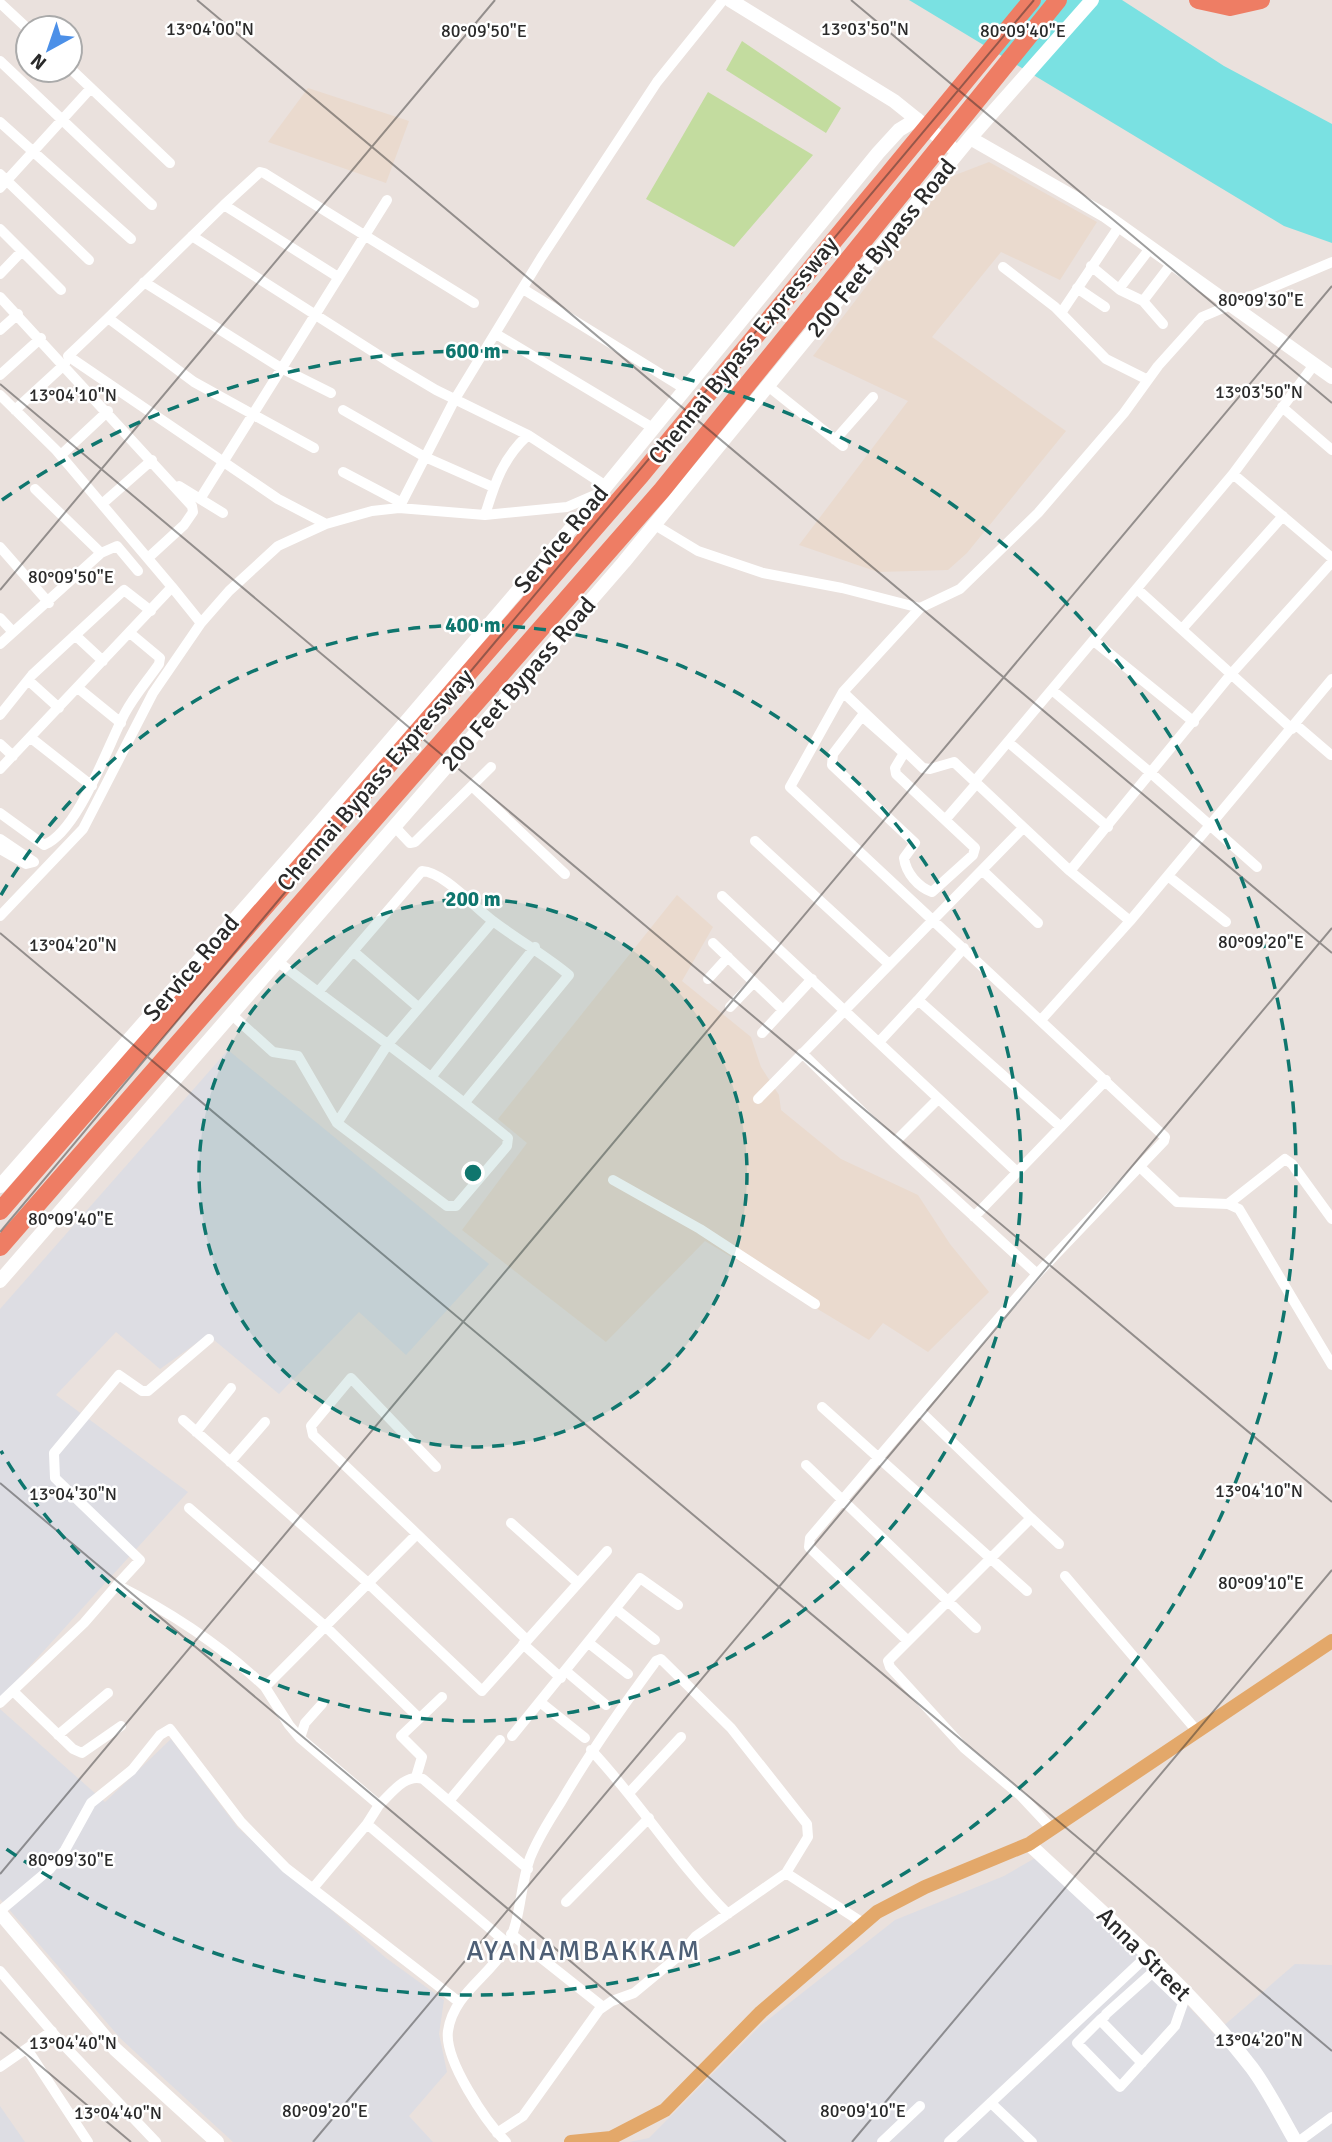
<svg xmlns="http://www.w3.org/2000/svg" width="1332" height="2142" font-family="Signika,sans-serif">
<style>
.industrial{fill:#dddde3}
.education{fill:#eadace}
.green{fill:#c3dc9f}
.water{fill:#7ae1e2}
.lines{fill:none;stroke-linecap:round;stroke-linejoin:round}
.street{stroke:#fff;stroke-width:10}
.secondary{stroke:#fff;stroke-width:14}
.primary{stroke:#e3a86a;stroke-width:14}
.highway{stroke:#ee7d64;stroke-width:18}
.ticks{fill:none;stroke:#2a2a2a;stroke-width:2;stroke-opacity:0.45}
.ring{fill:none;stroke:#0f766e;stroke-width:3.5;stroke-dasharray:12 9}
.labels{text-anchor:middle;stroke-width:5;stroke-linejoin:round;paint-order:stroke}
.street-label{font-size:24px;fill:#2a2a2a;stroke:#fff}
.quarter-label{font-size:28px;letter-spacing:2px;fill:#4e5f76;stroke:#fff}
.ticks-label{font-size:18px;text-anchor:middle;fill:#2a2a2a;stroke:#fff;stroke-width:5;stroke-linejoin:round;paint-order:stroke}
.centre{fill:#0f766e;stroke:#fff;stroke-width:3.5}
.ring-label{font-size:21px;text-anchor:middle;font-weight:bold;fill:#0f766e;stroke:#fff;stroke-width:5;stroke-linejoin:round;paint-order:stroke}
</style>
<rect width="100%" height="100%" fill="#eae1dd"/>
<path class="industrial" d="M 228,1050 L 489,1264 L 406,1355 L 359,1312 L 279,1394 L 208,1335 L 160,1369 L 116,1332 L 56,1395 L 188,1492 L 0,1699 L 0,1309 Z
M 0,1709 L 105,1802 L 171,1739 L 238,1828 L 386,1958 L 444,2000 L 439,2034 L 447,2072 L 409,2116 L 433,2142 L 233,2142 L 121,2039 L 0,1899 Z
M 1037,1857 L 1132,1945 L 1214,2034 L 1295,1964 L 1332,1965 L 1332,2142 L 629,2142 L 649,2138 L 760,2026 L 895,1920 L 1004,1876 Z
M 0,2106 L 25,2142 L 0,2142 Z"/>
<path class="education" d="M 308,88 L 409,121 L 386,183 L 268,142 Z
M 989,162 L 1097,222 L 1060,280 L 1001,252 L 932,337 L 1066,431 L 967,553 L 948,570 L 878,572 L 799,545 L 908,401 L 813,356 L 950,177 Z
M 677,895 L 713,927 L 682,981 L 751,1037 L 761,1067 L 779,1095 L 781,1110 L 841,1159 L 918,1195 L 950,1244 L 989,1292 L 928,1352 L 883,1323 L 869,1340 L 705,1241 L 606,1342 L 462,1230 L 527,1143 L 498,1119 Z"/>
<path class="green" d="M 742,41 L 841,108 L 826,133 L 726,70 Z
M 708,92 L 813,155 L 734,247 L 646,199 Z"/>
<path class="water" d="M 909,0 L 1122,0 L 1224,66 L 1332,124 L 1332,243 L 1284,226 Z"/>
<g class="lines">
<path class="street" d="M 0,3 L 28,29
M 0,61 L 152,205
M 70,68 L 170,163
M 0,122 L 131,239
M 0,174 L 89,260
M 0,188 L 91,88
M 224,205 L 260,172 L 264,173 L 474,303
M 0,229 L 61,290
M 192,236 L 394,365 L 436,390 L 528,435 L 606,486
M 1091,266 L 1120,290 L 1143,301 L 1163,324
M 1003,267 L 1055,307 L 1106,359 L 1148,380
M 0,274 L 22,251
M 144,282 L 281,368 L 331,393
M 1122,285 L 1151,247
M 1077,288 L 1105,307
M 523,289 L 685,389
M 0,297 L 192,506 L 193,512 L 184,525 L 148,558
M 1143,301 L 1172,263
M 1061,313 L 1120,225
M 108,318 L 68,356 L 278,499 L 326,524
M 0,330 L 18,314
M 496,334 L 653,428
M 0,375 L 41,338
M 768,386 L 843,446
M 0,395 L 56,450 L 172,587
M 1282,407 L 1332,450
M 15,410 L 65,364
M 343,410 L 425,457 L 493,487
M 835,440 L 873,397
M 314,448 L 194,382 L 108,318 L 224,205 L 338,277
M 61,455 L 108,411
M 343,472 L 400,502
M 1233,474 L 1332,558
M 179,486 L 223,513
M 35,489 L 101,553
M 200,499 L 387,200
M 102,504 L 152,460
M 399,508 L 455,399 L 541,258 L 657,82 L 723,0
M 485,515 C 495,482 503,458 528,435
M 655,525 L 698,551 L 763,573 L 842,588 L 920,608 L 960,589 L 1038,513 L 1124,413 L 1158,366 L 1202,317 L 1332,262
M 0,547 L 49,603
M 1137,589 L 1292,729
M 920,608 L 843,692 L 923,768 L 930,769 L 954,762 L 1070,871 L 1130,921
M 0,618 L 13,632
M 1182,629 L 1283,516
M 75,635 L 103,661
M 1094,641 L 1194,722
M 0,644 L 101,553 L 117,546 L 138,571
M 28,680 L 59,708
M 78,688 L 121,723
M 1052,690 L 1152,774 L 1257,867
M 843,692 L 790,787 L 1165,1137 L 1164,1141 L 1037,1274 L 919,1410
M 0,715 L 32,675 L 124,590 L 151,611
M 862,716 L 904,753 L 895,768 L 896,774 L 975,848 L 973,855 L 932,892 C 918,887 906,873 904,858 L 915,843 L 832,765 L 833,754 Z
M 1295,724 L 1331,755
M 31,738 L 92,786
M 1008,742 L 1108,827
M 0,744 L 13,756
M 0,769 L 172,587 L 201,623
M 975,781 L 1233,474 L 1313,366
M 472,786 L 565,874
M 0,813 L 44,845 C 78,832 108,745 125,713 C 134,696 148,680 159,664 L 160,658 L 130,633
M 945,820 L 977,783
M 394,826 L 410,843 L 415,842 L 491,767
M 0,839 L 34,862 L 26,864 L 0,849
M 755,841 L 889,964
M 982,870 L 1038,923
M 1070,871 L 1232,673 L 1332,562
M 1168,876 L 1226,922
M 722,896 L 1017,1172
M 0,916 L 83,829 L 153,693 L 201,623 L 229,591 L 278,546 L 326,524 L 372,511 L 399,508 L 485,515 L 567,507 L 597,494
M 713,943 L 783,1010
M 353,951 L 418,1007
M 277,961 C 354,1020 433,1076 508,1138 L 507,1146 L 456,1206 L 447,1206 L 337,1123 L 388,1044 L 493,921
M 708,979 L 728,957
M 318,992 L 422,871 C 444,872 475,908 493,921 C 518,940 545,955 569,975 L 465,1102
M 918,1000 L 964,948
M 730,1007 L 754,982
M 231,1014 L 273,1052 L 298,1056 L 337,1123
M 1041,1020 L 1130,921 L 1332,679
M 762,1033 L 812,979
M 879,1042 L 918,1000 L 1061,1127
M 802,1053 L 894,1143 L 938,1099
M 432,1076 L 535,947
M 758,1099 L 1023,828
M 894,1143 L 1037,1274
M 1140,1167 L 1177,1202 L 1228,1204 L 1239,1209 L 1332,1365
M 613,1180 L 700,1229 L 815,1304
M 1228,1204 L 1285,1159 L 1292,1164 L 1332,1219
M 974,1217 L 1106,1080
M 822,1407 L 1027,1591
M 183,1420 L 368,1583 L 482,1691 L 607,1551
M 196,1432 L 231,1388
M 230,1462 L 265,1422
M 806,1465 L 976,1628
M 189,1508 L 326,1627 L 419,1718
M 1031,1518 L 1059,1544
M 511,1523 L 578,1583
M 417,1534 L 313,1435 L 311,1426 L 351,1378 L 436,1467
M 1065,1576 L 1197,1731
M 117,1585 L 140,1560 L 55,1478 L 54,1453 L 119,1375 L 142,1391 L 148,1391 L 209,1339
M 617,1610 L 655,1640
M 908,1641 L 809,1547 L 810,1538 L 919,1410 L 1031,1518 L 888,1661 L 890,1667 L 964,1748 L 1021,1796 L 1051,1828
M 523,1644 L 561,1678
M 590,1644 L 628,1674
M 567,1672 L 606,1705
M 265,1687 L 289,1725 L 300,1738 L 379,1805 L 367,1824 L 507,1943
M 13,1691 L 73,1749 L 82,1753 L 121,1726
M 540,1702 L 585,1738
M 0,1703 L 84,1623 L 117,1585 C 172,1613 221,1645 265,1687 L 417,1534 L 527,1640
M 58,1735 L 108,1693
M 512,1736 L 640,1578 L 678,1605
M 300,1738 L 305,1723 L 322,1704
M 591,1750 C 640,1802 677,1863 728,1914
M 416,1777 L 422,1757 L 401,1736 L 442,1697
M 629,1793 L 681,1737
M 449,1801 L 500,1740
M 379,1805 C 391,1794 405,1773 423,1779 L 528,1869
M 314,1887 L 367,1824
M 566,1902 L 649,1818
M 0,1911 L 50,1869 L 65,1850 L 91,1803 L 132,1770 L 160,1735 L 170,1729 L 241,1822 L 286,1868 L 459,2002
M 511,1934 L 603,2007
M 0,1971 L 59,2040 L 156,2142
M 1105,2016 L 1100,2020 L 1142,2063
M 1100,2020 L 1077,2043 L 1120,2087 L 1175,2026 L 1183,2003 L 1152,1973 L 1106,2014
M 27,2049 L 88,2142
M 0,2067 L 52,2031
M 991,2103 L 1032,2142
M 497,2133 L 523,2116 L 599,2010 L 612,2001 L 634,1993 L 680,1955 L 696,1936 L 786,1873
M 506,2142 C 486,2122 444,2060 448,2031 C 453,1995 487,1978 505,1949 C 522,1921 519,1888 530,1858 C 538,1838 550,1819 561,1802 C 590,1752 622,1707 656,1661 L 661,1659 L 731,1728 L 807,1824 L 808,1837 L 786,1873 L 863,1923
M 882,2142 L 920,2106
M 949,2142 L 1147,1956
M 1298,2142 L 1332,2117"/>
<path class="secondary" d="M 730,0 L 894,101 L 950,146
M 970,138 L 1106,216 L 1332,377
M 0,1186 L 317,826 L 580,518 L 878,153 L 899,130 L 917,119
M 0,1281 L 624,562 L 970,138 L 1092,0
M 1029,1844 C 1105,1916 1188,1985 1252,2068 C 1269,2091 1282,2118 1296,2142
M 0,1913 L 115,2049 L 217,2142"/>
<path class="primary" d="M 571,2142 L 611,2138 L 665,2110 L 761,2012 L 877,1912 L 925,1887 L 1029,1844 L 1332,1641"/>
<path class="highway" d="M 1198,0 L 1230,7 L 1261,0
M 0,1211 L 641,475 L 1032,0
M 0,1247 L 662,490 L 1058,0"/>
</g>
<path class="ticks" d="M 197,0 L 1332,953M 851,0 L 1332,403M 0,384 L 1332,1502M 0,590 L 495,0M 0,933 L 1332,2051M 0,1232 L 1034,0M 0,1483 L 786,2142M 0,1874 L 1332,286M 0,2032 L 131,2142M 313,2142 L 1332,928M 852,2142 L 1332,1570"/>
<circle cx="473" cy="1173" r="274" fill="#0f766e" fill-opacity=".12"/>
<g class="ring">
<circle cx="473" cy="1173" r="274"/>
<path d="M1 895A548 548 0 1 1 1 1451"/>
<path d="M2 500A822 822 0 1 1 2 1846"/>
</g>
<g class="labels">
<g class="street-label">
<text transform="translate(881 248) rotate(-51)" y="8">200 Feet Bypass Road</text>
<text transform="translate(743 350) rotate(-51)" y="8">Chennai Bypass Expressway</text>
<text transform="translate(561 539) rotate(-50)" y="8">Service Road</text>
<text transform="translate(518 684) rotate(-49)" y="8">200 Feet Bypass Road</text>
<text transform="translate(375 780) rotate(-49)" y="8">Chennai Bypass Expressway</text>
<text transform="translate(191 968) rotate(-49)" y="8">Service Road</text>
<text transform="translate(1144 1954) rotate(45)" y="8">Anna Street</text>
</g>
<g class="quarter-label">
<text x="584" y="1960">AYANAMBAKKAM</text>
</g>
</g>
<g class="ticks-label">
<text x="210" y="35">13°04'00"N</text>
<text x="865" y="35">13°03'50"N</text>
<text x="484" y="37">80°09'50"E</text>
<text x="1023" y="37">80°09'40"E</text>
<text x="1261" y="306">80°09'30"E</text>
<text x="1259" y="398">13°03'50"N</text>
<text x="73" y="401">13°04'10"N</text>
<text x="71" y="583">80°09'50"E</text>
<text x="1261" y="948">80°09'20"E</text>
<text x="73" y="951">13°04'20"N</text>
<text x="71" y="1225">80°09'40"E</text>
<text x="1259" y="1497">13°04'10"N</text>
<text x="73" y="1500">13°04'30"N</text>
<text x="1261" y="1589">80°09'10"E</text>
<text x="71" y="1866">80°09'30"E</text>
<text x="1259" y="2046">13°04'20"N</text>
<text x="73" y="2049">13°04'40"N</text>
<text x="325" y="2117">80°09'20"E</text>
<text x="863" y="2117">80°09'10"E</text>
<text x="118" y="2119">13°04'40"N</text>
</g>
<circle cx="473" cy="1173" r="10" class="centre"/>
<g class="ring-label">
<text x="473" y="358">600 m</text>
<text x="473" y="632">400 m</text>
<text x="473" y="906">200 m</text>
</g>
<g transform="translate(49 49) rotate(220)"><circle r="33" fill="#ffffff" stroke="#aaaaaa" stroke-width="2"/>
<path d="M0-5L12 26L0 18L-12 26Z" fill="#4c90e8"/>
<text y="-10" font-size="19" font-weight="bold" text-anchor="middle" fill="#2a2a2a">N</text>
</g>
</svg>
